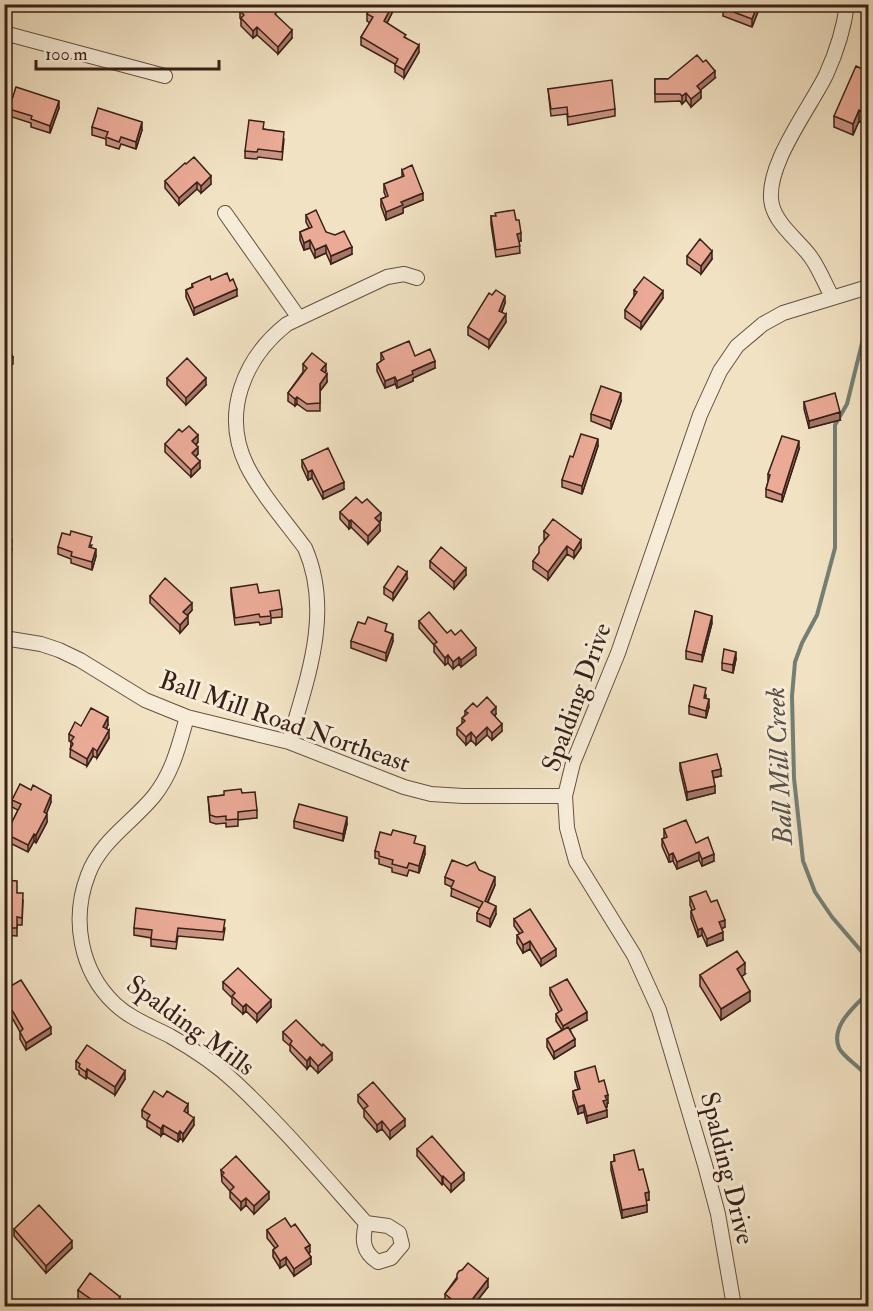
<svg xmlns="http://www.w3.org/2000/svg" width="873" height="1311" font-family="'IM FELL Double Pica',serif">
<style>
.lines{fill:none;stroke-linecap:round;stroke-linejoin:round}
.stream{stroke:#747f74;stroke-width:4}
.minor-casing{stroke:#675042;stroke-width:16}
.minor{stroke:#f6ecd8;stroke-width:14}
.wall{fill:#c99281;stroke:#392017;stroke-width:1.5}
.shaded-wall{fill:#a47769;stroke:#392017;stroke-width:1.5}
.building{fill:#eaaa96;stroke:#392017;stroke-width:1.5}
.labels{text-anchor:middle;stroke-width:6;stroke-linejoin:round;paint-order:stroke}
.street-label{font-size:26px;fill:#392017;stroke:#f6ecd8}
.water-label{font-size:27px;font-style:italic;fill:#564f46;stroke:#f6ecd8}
</style>
<rect width="100%" height="100%" fill="#f1e2c3"/>
<filter id="stains"><feTurbulence type="fractalNoise" baseFrequency=".00333" numOctaves="4"/><feColorMatrix values="0 0 0 0 .2 0 0 0 0 .09 0 0 0 0 .02 0 0 0 .5 -.17"/></filter>
<radialGradient id="worn" r=".72"><stop offset=".6" stop-color="#630" stop-opacity="0"/><stop offset="1" stop-color="#630" stop-opacity=".3"/></radialGradient>
<g class="lines">
<path class="stream" d="M 868,238 L 867,323 L 847,404 L 835,425 L 835,548 L 817,615 L 802,643 L 795,662 L 792,696 L 794,778 L 803,861 L 815,892 L 832,917 L 868,959
M 868,993 C 855,1006 830,1026 839,1048 C 844,1058 862,1068 868,1078"/>
<defs>
<path id="minor" d="M 4,33 L 165,76
M 225,213 L 299,318
M 832,297 C 825,284 819,268 810,256 C 798,240 777,225 772,205 C 763,168 810,108 826,75 C 836,53 844,29 847,4
M 4,638 L 41,644 L 59,650 L 80,660 L 145,700 L 187,717 L 289,742 L 404,787 L 431,794 L 463,796 L 565,796
M 187,717 C 179,745 173,772 154,796 C 133,822 100,841 88,875 C 71,919 80,971 115,1004 C 131,1019 151,1026 170,1036 C 193,1049 217,1065 236,1083 C 282,1126 324,1176 366,1223 L 388,1226 L 399,1233 L 402,1245 L 391,1258 L 378,1262 C 362,1252 362,1239 366,1223
M 289,742 C 307,679 333,612 305,548 C 285,521 262,495 247,466 C 221,413 244,358 287,324 L 387,277 L 404,274 L 417,278
M 734,1306 L 718,1214 L 705,1165 L 659,1010 L 634,955 L 576,861 L 567,828 L 565,796 L 573,763 L 618,653 L 700,415 L 720,371 L 737,346 L 763,324 L 783,313 L 868,287"/>
</defs>
<use href="#minor" class="minor-casing"/>
<use href="#minor" class="minor"/>
</g>
<path class="wall" d="M 237,4 L 268,4 L 292,38 L 278,54 L 257,35 L 253,38 L 241,26 L 241,20 L 240,18 L 240,10 L 237,8 Z
M 725,4 L 761,4 L 752,27 L 723,16 L 723,8 Z
M 393,11 L 387,23 L 406,38 L 419,52 L 404,78 L 395,72 L 395,64 L 361,45 L 361,37 L 370,23 L 367,21 L 367,14 Z
M 868,72 L 868,125 L 859,121 L 853,135 L 834,127 L 834,116 Z
M 715,78 L 700,90 L 701,98 L 691,107 L 686,100 L 682,104 L 680,101 L 655,102 L 655,79 Z
M 548,89 L 615,109 L 615,116 L 568,125 L 567,114 L 551,116 Z
M 59,108 L 50,133 L 31,127 L 31,123 L 9,116 L 9,109 Z
M 92,127 L 142,130 L 136,149 L 121,144 L 119,149 L 106,145 L 106,139 L 92,135 Z
M 264,129 L 284,139 L 282,160 L 258,157 L 257,159 L 245,158 L 245,151 Z
M 186,164 L 211,184 L 201,193 L 197,189 L 179,205 L 165,188 L 165,181 Z
M 402,170 L 423,200 L 403,208 L 403,213 L 386,220 L 381,206 L 381,199 L 386,197 L 384,192 L 384,184 L 402,177 Z
M 306,215 L 326,232 L 352,254 L 331,264 L 326,253 L 315,258 L 310,248 L 304,250 L 300,240 L 300,232 L 309,228 L 306,222 Z
M 491,216 L 516,220 L 521,241 L 519,241 L 520,253 L 496,257 L 491,224 Z
M 687,256 L 712,259 L 701,274 L 687,264 Z
M 211,280 L 237,296 L 194,315 L 186,297 L 186,290 L 192,287 L 192,284 Z
M 634,290 L 663,298 L 641,329 L 625,318 L 625,310 L 634,297 Z
M 505,303 L 502,312 L 506,322 L 489,348 L 468,335 L 468,327 Z
M 381,353 L 415,356 L 435,368 L 413,378 L 413,381 L 397,388 L 395,384 L 385,388 L 377,371 L 377,364 L 381,361 Z
M 303,364 L 326,371 L 325,372 L 327,382 L 320,391 L 320,411 L 307,411 L 297,404 L 295,406 L 288,401 L 288,393 L 303,372 Z
M 167,378 L 206,385 L 186,405 L 167,385 Z
M 621,401 L 611,429 L 591,421 L 591,414 Z
M 804,402 L 840,420 L 809,428 L 804,409 Z
M 182,432 L 198,442 L 196,445 L 198,454 L 195,457 L 200,468 L 191,477 L 165,452 L 165,444 Z
M 598,446 L 582,494 L 562,487 L 562,480 L 573,457 Z
M 799,449 L 782,502 L 766,497 L 766,489 L 768,482 L 768,474 Z
M 302,460 L 344,489 L 323,499 L 312,478 L 308,480 L 302,467 Z
M 362,503 L 381,520 L 379,522 L 380,531 L 368,544 L 351,527 L 349,529 L 340,519 L 340,512 Z
M 544,531 L 581,548 L 574,558 L 567,554 L 548,580 L 533,569 L 533,561 L 539,553 L 545,539 L 544,539 Z
M 4,539 L 12,548 L 10,567 L 4,567 Z
M 92,545 L 91,547 L 96,556 L 92,570 L 71,563 L 71,559 L 58,554 L 58,547 Z
M 430,561 L 466,575 L 454,589 L 430,568 Z
M 407,579 L 393,600 L 384,594 L 384,587 Z
M 231,588 L 259,593 L 282,609 L 282,617 L 271,618 L 271,623 L 260,625 L 259,622 L 235,625 L 231,595 Z
M 150,596 L 192,610 L 187,616 L 188,624 L 180,633 L 150,603 Z
M 419,621 L 447,633 L 455,635 L 476,655 L 461,667 L 459,664 L 453,669 L 448,663 L 445,665 L 434,652 L 434,645 L 419,628 Z
M 712,623 L 702,662 L 686,659 L 686,651 Z
M 387,632 L 393,641 L 386,661 L 351,648 L 351,641 Z
M 736,659 L 733,673 L 722,670 L 722,663 Z
M 706,695 L 706,698 L 709,707 L 706,718 L 689,714 L 689,706 Z
M 477,707 L 496,714 L 495,716 L 502,731 L 492,740 L 487,735 L 476,745 L 471,740 L 466,745 L 457,735 L 457,728 L 462,724 L 462,718 L 465,715 L 465,711 Z
M 108,725 L 106,729 L 109,738 L 97,758 L 93,756 L 87,766 L 70,757 L 71,742 L 69,741 L 69,734 L 81,726 Z
M 680,763 L 721,776 L 713,778 L 715,793 L 687,800 L 680,770 Z
M 242,793 L 257,810 L 257,818 L 238,820 L 238,826 L 226,827 L 226,823 L 216,824 L 210,822 L 208,797 Z
M 12,800 L 51,802 L 46,814 L 47,822 L 36,843 L 34,841 L 28,852 L 4,840 L 4,828 L 12,822 L 18,810 L 12,807 Z
M 294,821 L 347,824 L 343,841 L 294,828 Z
M 664,829 L 696,843 L 714,861 L 702,866 L 699,860 L 677,869 L 673,861 L 669,862 L 662,846 L 662,839 L 664,838 Z
M 416,844 L 425,854 L 419,873 L 409,870 L 407,876 L 392,872 L 392,868 L 379,864 L 379,859 L 375,858 L 375,851 Z
M 467,866 L 479,870 L 495,885 L 488,902 L 496,914 L 490,927 L 477,921 L 477,913 L 480,908 L 451,896 L 452,887 L 445,884 L 445,877 Z
M 4,880 L 17,893 L 23,900 L 22,925 L 17,925 L 17,936 L 4,935 Z
M 690,897 L 711,902 L 725,927 L 721,929 L 723,940 L 707,946 L 702,935 L 698,937 L 691,918 L 691,911 L 692,910 L 690,905 Z
M 514,919 L 556,956 L 541,966 L 530,949 L 523,953 L 517,943 L 517,935 L 520,934 L 514,926 Z
M 134,928 L 225,928 L 223,940 L 178,936 L 176,949 L 151,946 L 151,938 L 134,935 Z
M 745,974 L 742,976 L 750,1001 L 721,1020 L 700,986 L 700,975 Z
M 223,982 L 271,1007 L 257,1022 L 246,1011 L 243,1014 L 232,1004 L 232,998 L 223,989 Z
M 550,988 L 587,1020 L 570,1029 L 575,1046 L 554,1059 L 547,1047 L 547,1039 L 562,1030 L 556,1021 L 556,1014 L 559,1012 L 550,995 Z
M 4,990 L 51,1034 L 26,1050 L 20,1039 L 20,1032 L 5,1005 Z
M 283,1032 L 332,1060 L 318,1073 L 310,1065 L 307,1069 L 290,1051 L 290,1046 L 283,1040 Z
M 76,1061 L 125,1079 L 115,1095 L 87,1077 L 86,1079 L 79,1074 L 79,1071 L 76,1069 Z
M 575,1072 L 599,1082 L 608,1103 L 607,1103 L 607,1107 L 606,1108 L 607,1117 L 587,1123 L 584,1112 L 578,1114 L 573,1098 L 573,1091 L 578,1089 L 575,1079 Z
M 358,1095 L 405,1126 L 390,1139 L 382,1129 L 377,1132 L 364,1117 L 364,1110 L 358,1102 Z
M 142,1110 L 188,1112 L 187,1114 L 194,1125 L 183,1141 L 180,1138 L 178,1142 L 163,1133 L 161,1136 L 147,1127 L 147,1121 L 142,1117 Z
M 417,1149 L 464,1180 L 451,1192 L 443,1183 L 442,1185 L 417,1156 Z
M 614,1155 L 639,1170 L 649,1200 L 646,1200 L 647,1212 L 622,1218 L 611,1170 L 611,1162 L 614,1162 Z
M 221,1170 L 269,1199 L 254,1214 L 246,1205 L 241,1210 L 230,1198 L 230,1191 L 222,1182 Z
M 14,1229 L 72,1248 L 46,1273 L 14,1236 Z
M 267,1230 L 310,1252 L 309,1253 L 311,1264 L 294,1276 L 286,1264 L 280,1268 L 273,1257 L 273,1250 L 275,1248 L 267,1238 Z
M 462,1270 L 488,1287 L 473,1306 L 451,1306 L 445,1301 L 445,1294 Z
M 78,1290 L 120,1304 L 119,1306 L 90,1306 L 78,1298 Z"/>
<path class="shaded-wall" d="M 393,4 L 393,11 L 384,29 L 384,21 Z
M 758,4 L 761,4 L 752,27 L 752,19 Z
M 257,27 L 257,35 L 253,38 L 253,31 Z
M 292,30 L 292,38 L 278,54 L 278,47 Z
M 419,45 L 419,52 L 404,78 L 404,70 Z
M 715,71 L 715,78 L 697,93 L 697,86 Z
M 701,91 L 701,98 L 691,107 L 691,99 Z
M 686,93 L 686,100 L 682,104 L 682,96 Z
M 59,101 L 59,108 L 50,133 L 50,126 Z
M 859,110 L 859,121 L 853,135 L 853,124 Z
M 142,122 L 142,130 L 136,149 L 136,142 Z
M 211,176 L 211,184 L 201,193 L 201,186 Z
M 197,182 L 197,189 L 179,205 L 179,198 Z
M 423,193 L 423,200 L 403,208 L 403,213 L 386,220 L 386,212 L 401,202 Z
M 521,233 L 521,241 L 517,242 L 517,234 Z
M 310,240 L 310,248 L 304,250 L 304,243 Z
M 326,245 L 326,253 L 315,258 L 315,250 Z
M 352,247 L 352,254 L 331,264 L 331,256 Z
M 712,251 L 712,259 L 701,274 L 701,266 Z
M 237,289 L 237,296 L 194,315 L 194,308 Z
M 663,291 L 663,298 L 641,329 L 641,322 Z
M 505,296 L 505,303 L 499,318 L 499,311 Z
M 506,314 L 506,322 L 489,348 L 489,340 Z
M 11,344 L 11,351 L 7,354 L 7,346 Z
M 13,357 L 13,364 L 4,370 L 4,362 Z
M 435,361 L 435,368 L 413,378 L 413,381 L 397,388 L 397,381 L 412,371 Z
M 326,364 L 326,371 L 321,377 L 321,370 Z
M 327,374 L 327,382 L 320,391 L 320,384 Z
M 395,377 L 395,384 L 385,388 L 385,381 Z
M 206,378 L 206,385 L 186,405 L 186,398 Z
M 621,393 L 621,401 L 611,429 L 611,421 Z
M 297,397 L 297,404 L 295,406 L 295,399 Z
M 840,412 L 840,420 L 809,428 L 809,421 Z
M 198,435 L 198,442 L 192,448 L 192,441 Z
M 11,437 L 11,444 L 4,447 L 4,440 Z
M 598,439 L 598,446 L 582,494 L 582,486 Z
M 799,441 L 799,449 L 782,502 L 782,495 Z
M 198,447 L 198,454 L 192,461 L 192,453 Z
M 200,461 L 200,468 L 191,477 L 191,470 Z
M 312,470 L 312,478 L 308,480 L 308,472 Z
M 344,482 L 344,489 L 323,499 L 323,492 Z
M 381,513 L 381,520 L 375,525 L 375,518 Z
M 351,520 L 351,527 L 349,529 L 349,521 Z
M 380,523 L 380,531 L 368,544 L 368,536 Z
M 581,540 L 581,548 L 574,558 L 574,551 Z
M 567,546 L 567,554 L 548,580 L 548,572 Z
M 96,549 L 96,556 L 92,570 L 92,562 Z
M 466,568 L 466,575 L 454,589 L 454,582 Z
M 407,572 L 407,579 L 393,600 L 393,593 Z
M 192,603 L 192,610 L 183,620 L 183,612 Z
M 188,616 L 188,624 L 180,633 L 180,625 Z
M 712,616 L 712,623 L 702,662 L 702,655 Z
M 393,634 L 393,641 L 386,661 L 386,653 Z
M 476,648 L 476,655 L 461,667 L 461,660 Z
M 736,652 L 736,659 L 733,673 L 733,665 Z
M 448,655 L 448,663 L 445,665 L 445,658 Z
M 459,657 L 459,664 L 453,669 L 453,662 Z
M 709,699 L 709,707 L 706,718 L 706,711 Z
M 496,707 L 496,714 L 491,719 L 491,712 Z
M 108,717 L 108,725 L 103,735 L 103,727 Z
M 502,724 L 502,731 L 492,740 L 492,733 Z
M 487,727 L 487,735 L 476,745 L 476,738 Z
M 109,730 L 109,738 L 97,758 L 97,751 Z
M 471,732 L 471,740 L 466,745 L 466,737 Z
M 93,748 L 93,756 L 87,766 L 87,759 Z
M 721,769 L 721,776 L 712,778 L 712,771 Z
M 715,786 L 715,793 L 687,800 L 687,792 Z
M 51,795 L 51,802 L 44,820 L 44,812 Z
M 47,814 L 47,822 L 36,843 L 36,835 Z
M 347,817 L 347,824 L 343,841 L 343,834 Z
M 34,834 L 34,841 L 28,852 L 28,845 Z
M 425,846 L 425,854 L 419,873 L 419,866 Z
M 699,852 L 699,860 L 677,869 L 677,862 Z
M 673,853 L 673,861 L 669,862 L 669,855 Z
M 714,854 L 714,861 L 702,866 L 702,859 Z
M 495,877 L 495,885 L 485,908 L 485,901 Z
M 496,906 L 496,914 L 490,927 L 490,919 Z
M 725,920 L 725,927 L 719,930 L 719,922 Z
M 702,928 L 702,935 L 698,937 L 698,930 Z
M 723,932 L 723,940 L 707,946 L 707,939 Z
M 530,941 L 530,949 L 523,953 L 523,945 Z
M 556,949 L 556,956 L 541,966 L 541,959 Z
M 745,963 L 745,974 L 737,980 L 737,969 Z
M 750,991 L 750,1001 L 721,1020 L 721,1009 Z
M 271,1000 L 271,1007 L 257,1022 L 257,1014 Z
M 246,1004 L 246,1011 L 243,1014 L 243,1007 Z
M 587,1012 L 587,1020 L 563,1033 L 563,1026 Z
M 51,1027 L 51,1034 L 26,1050 L 26,1043 Z
M 575,1039 L 575,1046 L 554,1059 L 554,1052 Z
M 332,1053 L 332,1060 L 318,1073 L 318,1066 Z
M 310,1057 L 310,1065 L 307,1069 L 307,1061 Z
M 87,1069 L 87,1077 L 86,1079 L 86,1072 Z
M 125,1071 L 125,1079 L 115,1095 L 115,1087 Z
M 608,1095 L 608,1103 L 607,1103 L 607,1107 L 603,1108 L 603,1101 L 605,1096 Z
M 188,1104 L 188,1112 L 184,1119 L 184,1111 Z
M 584,1105 L 584,1112 L 578,1114 L 578,1107 Z
M 607,1110 L 607,1117 L 587,1123 L 587,1116 Z
M 194,1118 L 194,1125 L 183,1141 L 183,1134 Z
M 405,1119 L 405,1126 L 390,1139 L 390,1131 Z
M 382,1121 L 382,1129 L 377,1132 L 377,1125 Z
M 163,1125 L 163,1133 L 161,1136 L 161,1129 Z
M 180,1131 L 180,1138 L 178,1142 L 178,1134 Z
M 464,1173 L 464,1180 L 451,1192 L 451,1184 Z
M 443,1176 L 443,1183 L 442,1185 L 442,1177 Z
M 269,1192 L 269,1199 L 254,1214 L 254,1206 Z
M 649,1192 L 649,1200 L 645,1201 L 645,1193 Z
M 246,1198 L 246,1205 L 241,1210 L 241,1202 Z
M 647,1205 L 647,1212 L 622,1218 L 622,1210 Z
M 72,1241 L 72,1248 L 46,1273 L 46,1266 Z
M 310,1245 L 310,1252 L 305,1256 L 305,1248 Z
M 286,1257 L 286,1264 L 280,1268 L 280,1261 Z
M 311,1257 L 311,1264 L 294,1276 L 294,1269 Z
M 488,1279 L 488,1287 L 473,1306 L 467,1306 Z
M 120,1297 L 120,1304 L 119,1306 L 114,1306 Z"/>
<path class="building" d="M 242,4 L 268,4 L 277,12 L 275,14 L 292,30 L 278,47 L 257,27 L 253,31 L 241,18 L 244,15 L 240,11 L 244,6 Z
M 372,4 L 393,4 L 384,21 L 406,35 L 404,37 L 419,45 L 404,70 L 395,65 L 398,59 L 361,37 L 373,17 L 367,14 Z
M 725,4 L 758,4 L 752,19 L 723,8 Z
M 697,55 L 703,62 L 706,60 L 715,71 L 697,86 L 701,91 L 691,99 L 686,93 L 682,96 L 680,94 L 655,94 L 655,79 L 668,79 Z
M 856,66 L 868,72 L 868,114 L 859,110 L 853,124 L 834,116 Z
M 612,80 L 615,109 L 568,117 L 567,107 L 551,109 L 548,89 Z
M 16,87 L 59,101 L 50,126 L 31,119 L 32,116 L 9,109 Z
M 98,108 L 142,122 L 136,142 L 121,137 L 119,142 L 106,137 L 108,132 L 92,127 Z
M 249,120 L 264,122 L 263,129 L 284,132 L 282,152 L 258,149 L 257,152 L 245,151 Z
M 194,157 L 211,176 L 201,186 L 197,182 L 179,198 L 165,181 L 185,163 L 186,164 Z
M 412,165 L 423,193 L 401,202 L 403,205 L 386,212 L 381,199 L 388,196 L 384,184 L 404,176 L 402,170 Z
M 316,210 L 326,232 L 335,235 L 344,231 L 352,247 L 331,256 L 326,245 L 315,250 L 310,240 L 304,243 L 300,232 L 312,227 L 306,215 Z
M 514,210 L 516,220 L 519,220 L 521,233 L 517,234 L 520,246 L 496,250 L 491,216 L 496,216 L 495,213 Z
M 700,239 L 712,251 L 701,266 L 687,256 Z
M 227,273 L 230,281 L 233,279 L 237,289 L 194,308 L 186,290 L 193,287 L 192,284 L 210,276 L 211,280 Z
M 644,277 L 663,291 L 641,322 L 625,310 L 637,292 L 634,290 Z
M 496,290 L 505,296 L 499,311 L 506,314 L 489,340 L 468,327 L 489,293 L 492,295 Z
M 4,334 L 11,344 L 7,346 L 13,357 L 4,362 Z
M 409,341 L 415,356 L 430,349 L 435,361 L 412,371 L 413,374 L 397,381 L 395,377 L 385,381 L 377,364 L 384,359 L 381,353 Z
M 312,353 L 326,364 L 321,370 L 327,374 L 320,384 L 320,403 L 307,404 L 297,397 L 295,399 L 288,393 L 307,368 L 303,364 Z
M 187,358 L 206,378 L 186,398 L 167,378 Z
M 601,386 L 621,393 L 611,421 L 591,414 Z
M 835,393 L 840,412 L 809,421 L 804,402 Z
M 4,419 L 11,437 L 4,440 Z
M 189,426 L 198,435 L 192,441 L 198,447 L 192,453 L 200,461 L 191,470 L 165,444 L 179,429 L 182,432 Z
M 581,434 L 598,439 L 582,486 L 562,480 L 570,456 L 573,457 Z
M 782,436 L 799,441 L 782,495 L 766,489 L 770,475 L 768,474 Z
M 328,448 L 344,482 L 323,492 L 312,470 L 308,472 L 302,460 Z
M 356,497 L 362,503 L 367,499 L 381,513 L 375,518 L 380,523 L 368,536 L 351,520 L 349,521 L 340,512 Z
M 553,519 L 581,540 L 574,551 L 567,546 L 548,572 L 533,561 L 539,553 L 539,547 L 549,535 L 544,531 Z
M 71,531 L 92,537 L 89,547 L 96,549 L 92,562 L 71,556 L 72,552 L 58,547 L 62,533 L 70,535 Z
M 4,539 L 12,540 L 10,559 L 4,559 Z
M 441,547 L 466,568 L 454,582 L 430,561 Z
M 398,566 L 407,572 L 393,593 L 384,587 Z
M 165,578 L 192,603 L 183,612 L 188,616 L 180,625 L 150,596 Z
M 257,584 L 259,593 L 279,590 L 282,609 L 270,611 L 271,616 L 260,617 L 259,614 L 235,618 L 231,588 Z
M 695,611 L 712,616 L 702,655 L 686,651 Z
M 429,612 L 447,633 L 451,630 L 455,635 L 461,630 L 476,648 L 461,660 L 459,657 L 453,662 L 448,655 L 445,658 L 434,644 L 437,642 L 419,621 Z
M 368,617 L 387,624 L 385,631 L 393,634 L 386,653 L 351,641 L 358,622 L 365,624 Z
M 724,649 L 736,652 L 733,665 L 722,663 Z
M 694,685 L 706,688 L 704,698 L 709,699 L 706,711 L 689,706 Z
M 487,697 L 496,707 L 491,712 L 502,724 L 492,733 L 487,727 L 476,738 L 471,732 L 466,737 L 457,728 L 465,721 L 462,718 L 468,713 L 465,711 L 473,703 L 477,707 Z
M 91,708 L 108,717 L 103,727 L 109,730 L 97,751 L 93,748 L 87,759 L 70,749 L 73,744 L 71,741 L 74,737 L 69,734 L 75,722 L 81,726 Z
M 717,754 L 721,769 L 712,771 L 715,786 L 687,792 L 680,763 Z
M 20,784 L 31,790 L 33,785 L 51,795 L 44,812 L 47,814 L 36,835 L 34,834 L 28,845 L 4,833 L 4,828 L 8,820 L 12,822 L 21,804 L 12,800 Z
M 241,789 L 242,793 L 255,792 L 257,810 L 238,812 L 238,819 L 226,820 L 226,816 L 216,817 L 210,815 L 208,797 L 224,795 L 224,791 Z
M 299,804 L 347,817 L 343,834 L 294,821 Z
M 686,820 L 696,843 L 708,837 L 714,854 L 702,859 L 699,852 L 677,862 L 673,853 L 669,855 L 662,839 L 667,837 L 664,829 Z
M 393,830 L 416,836 L 414,843 L 425,846 L 419,866 L 409,863 L 407,868 L 392,864 L 393,860 L 379,856 L 379,852 L 375,851 L 380,832 L 391,835 Z
M 452,860 L 467,866 L 475,862 L 479,870 L 495,877 L 485,901 L 496,906 L 490,919 L 477,913 L 483,902 L 451,888 L 454,881 L 445,877 Z
M 4,880 L 17,881 L 17,893 L 23,893 L 22,918 L 17,917 L 17,928 L 4,928 Z
M 706,891 L 711,902 L 717,900 L 725,920 L 719,922 L 723,932 L 707,939 L 702,928 L 698,930 L 691,911 L 695,909 L 690,897 Z
M 136,908 L 225,920 L 223,932 L 178,928 L 176,942 L 151,939 L 152,930 L 134,928 Z
M 530,909 L 556,949 L 541,959 L 530,941 L 523,945 L 517,935 L 523,932 L 514,919 Z
M 737,951 L 745,963 L 737,969 L 750,991 L 721,1009 L 700,975 Z
M 238,968 L 271,1000 L 257,1014 L 246,1004 L 243,1007 L 232,996 L 235,993 L 223,982 Z
M 567,979 L 587,1012 L 563,1026 L 556,1014 L 562,1010 L 550,988 Z
M 21,980 L 51,1027 L 26,1043 L 20,1032 L 23,1029 L 5,998 L 7,996 L 4,993 L 4,990 Z
M 296,1020 L 322,1046 L 323,1044 L 332,1053 L 318,1066 L 310,1057 L 307,1061 L 290,1044 L 292,1041 L 283,1032 Z
M 568,1027 L 575,1039 L 554,1052 L 547,1039 Z
M 87,1045 L 125,1071 L 115,1087 L 87,1069 L 86,1072 L 79,1067 L 80,1064 L 76,1061 Z
M 595,1066 L 599,1082 L 604,1080 L 608,1095 L 605,1096 L 607,1100 L 603,1101 L 607,1110 L 587,1116 L 584,1105 L 578,1107 L 573,1091 L 580,1089 L 575,1072 Z
M 373,1082 L 405,1119 L 390,1131 L 382,1121 L 377,1125 L 364,1109 L 368,1106 L 358,1095 Z
M 154,1091 L 163,1097 L 167,1091 L 188,1104 L 184,1111 L 194,1118 L 183,1134 L 180,1131 L 178,1134 L 163,1125 L 161,1129 L 147,1120 L 150,1115 L 142,1110 Z
M 432,1136 L 464,1173 L 451,1184 L 443,1176 L 442,1177 L 417,1149 Z
M 634,1150 L 639,1170 L 643,1169 L 649,1192 L 645,1193 L 647,1205 L 622,1210 L 611,1162 L 615,1161 L 614,1155 Z
M 236,1156 L 269,1192 L 254,1206 L 246,1198 L 241,1202 L 230,1191 L 234,1187 L 222,1175 L 224,1173 L 221,1170 Z
M 39,1205 L 72,1241 L 46,1266 L 14,1229 Z
M 285,1218 L 291,1227 L 295,1224 L 310,1245 L 305,1248 L 311,1257 L 294,1269 L 286,1257 L 280,1261 L 273,1250 L 278,1246 L 267,1230 Z
M 468,1263 L 488,1279 L 467,1306 L 460,1306 L 445,1294 L 457,1279 L 457,1274 L 459,1271 L 462,1270 Z
M 90,1273 L 120,1297 L 114,1306 L 101,1306 L 78,1290 Z"/>
<g class="labels">
<g class="street-label">
<text transform="translate(576 697) rotate(-70)" y="9">Spalding Drive</text>
<text transform="translate(285 721) rotate(19)" y="9">Ball Mill Road Northeast</text>
<text transform="translate(191 1025) rotate(36)" y="9">Spalding Mills</text>
<text transform="translate(728 1168) rotate(76)" y="9">Spalding Drive</text>
</g>
<g class="water-label">
<text transform="translate(779 766) rotate(-93)" y="9">Ball Mill Creek</text>
</g>
</g>
<rect width="873" height="1311" fill="none" stroke="#f1e2c3" stroke-width="24"/>
<rect x="6" y="6" width="861" height="1299" fill="none" stroke="#392017" stroke-width="3"/>
<rect x="12" y="12" width="849" height="1287" fill="none" stroke="#392017" stroke-width="1.5"/>
<path d="M36 60v9h183v-9" fill="none" stroke="#392017" stroke-width="3"/>
<text x="45" y="60" font-size="18" fill="#392017" stroke="#f6ecd8" stroke-width="4.5" paint-order="stroke">100 m</text>
<rect width="100%" height="100%" filter="url(#stains)"/>
<rect width="100%" height="100%" fill="url(#worn)"/>
</svg>
